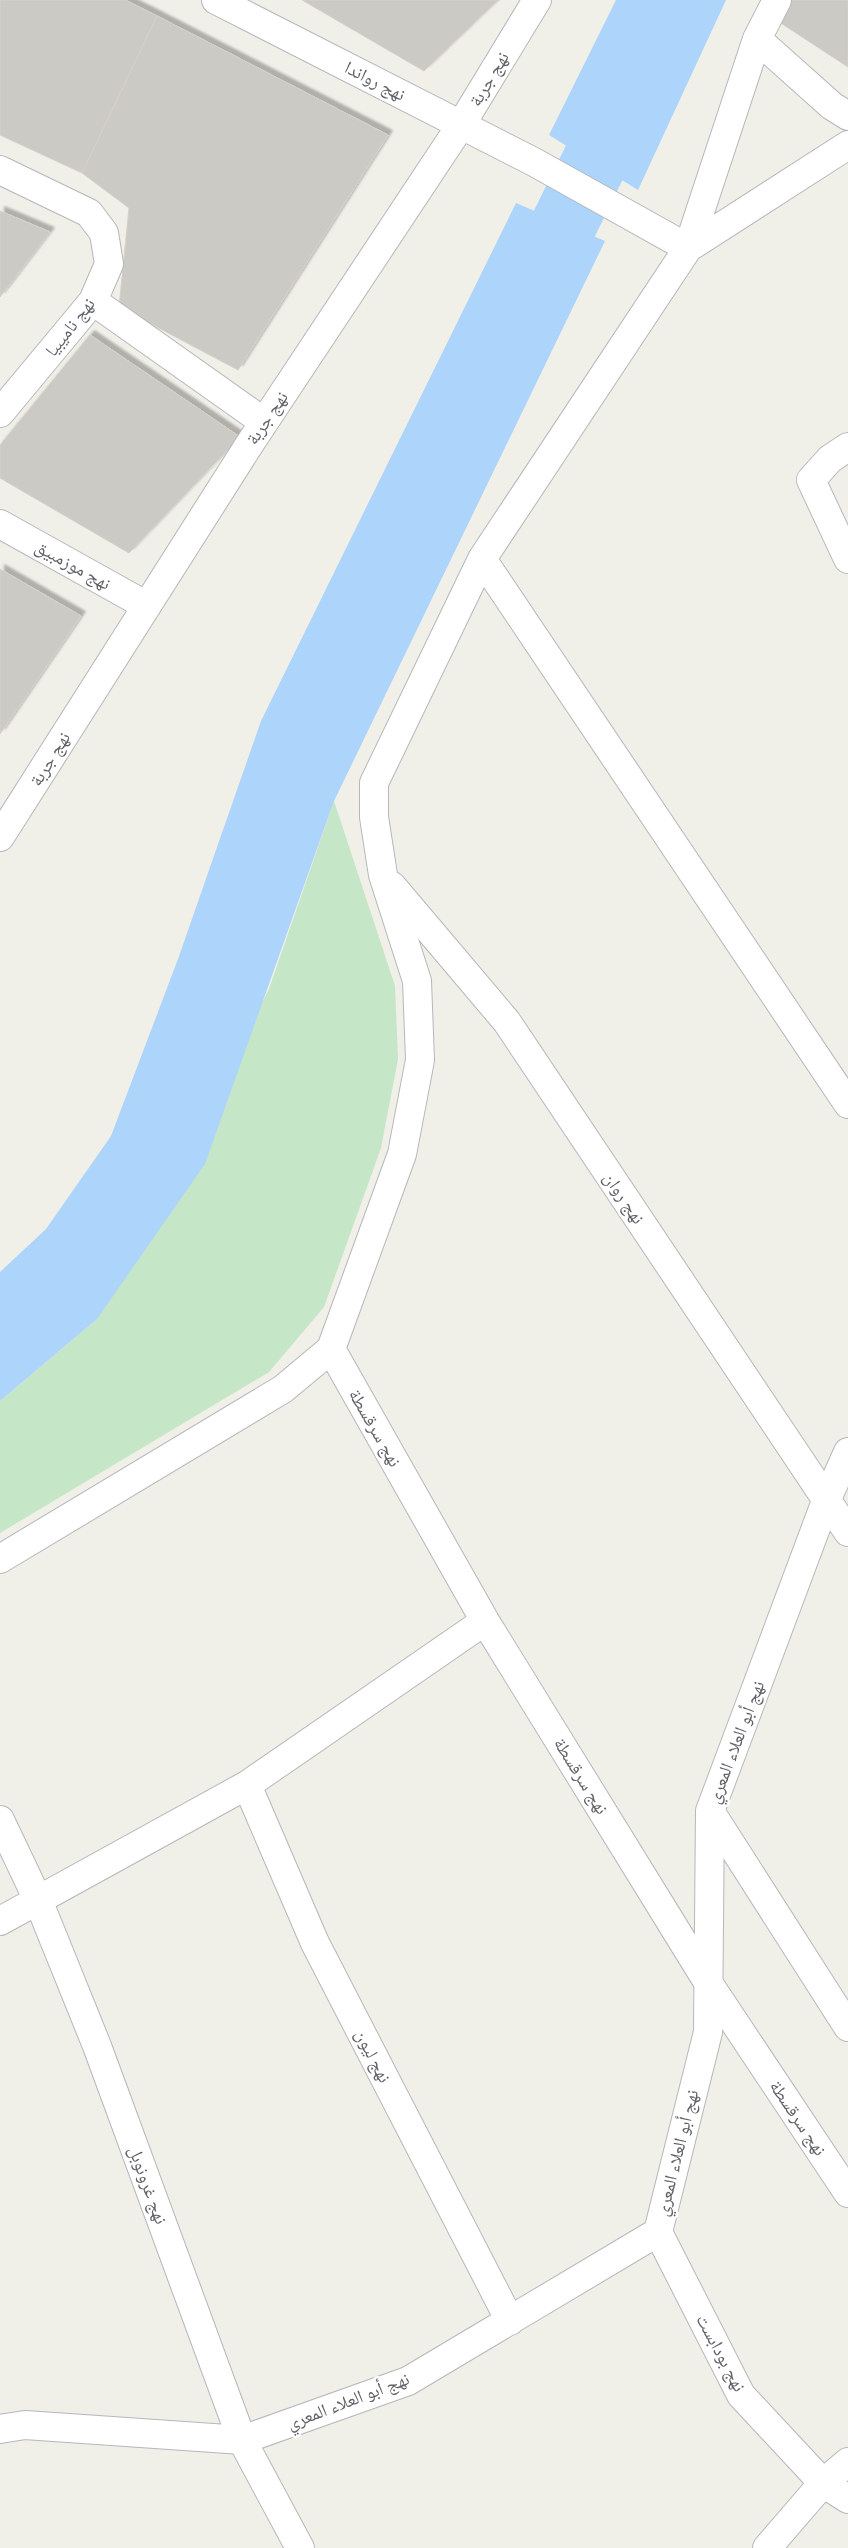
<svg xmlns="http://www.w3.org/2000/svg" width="848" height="2548" font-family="'Roboto Condensed','Noto Naskh Arabic',sans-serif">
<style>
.green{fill:#c6e6c8}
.water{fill:#add4fb}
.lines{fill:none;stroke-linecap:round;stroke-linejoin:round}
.river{stroke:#add4fb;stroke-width:66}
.building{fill:#cccac4;stroke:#d5d1c6;filter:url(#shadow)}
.street-casing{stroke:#b5b7bb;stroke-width:30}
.street{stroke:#fff;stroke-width:28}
.labels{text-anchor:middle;stroke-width:5;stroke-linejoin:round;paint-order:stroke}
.street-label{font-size:18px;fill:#5f6267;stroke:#fff}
</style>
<defs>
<filter id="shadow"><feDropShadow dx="4.5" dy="-4.5" stdDeviation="1" flood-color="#0004"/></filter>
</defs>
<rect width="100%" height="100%" fill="#f0efe8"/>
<path class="green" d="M 334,801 L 395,986 L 398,1059 L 381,1148 L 324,1307 L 269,1372 L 0,1533 L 0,1401 L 97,1319 L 269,989 Z"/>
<path class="water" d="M 616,0 L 726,0 L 638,190 L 549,135 Z
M 516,203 L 605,241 L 334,801 L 205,1164 L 97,1319 L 0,1401 L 0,1272 L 46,1229 L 111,1136 L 178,959 L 261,721 Z"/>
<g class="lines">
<path class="river" d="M 524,306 L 674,0"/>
</g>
<path class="building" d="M 0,0 L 125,0 L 157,16 L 82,173 L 0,135 Z
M 302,0 L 498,0 L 424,71 Z
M 780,0 L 848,0 L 848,67 L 770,16 Z
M 157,16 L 388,135 L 238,370 L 119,307 L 129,208 L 82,173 Z
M 0,211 L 50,232 L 0,297 Z
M 90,335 L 240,437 L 129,553 L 0,478 L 0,445 Z
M 0,569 L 81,616 L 0,734 Z"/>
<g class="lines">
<defs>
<path id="street" d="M 216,0 L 534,162 L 688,248 L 848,145
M 757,39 L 832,106 L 848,116
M 0,170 L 89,213 L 104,233 L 109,264 L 93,301 L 0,413
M 93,301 L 264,422
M 848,447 L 830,459 L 811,480 L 848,559
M 0,524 L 147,606
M 482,559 L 848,1104
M 0,837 L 249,445 L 461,125 L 537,0
M 392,886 L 507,1022 L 848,1532
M 331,1349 L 485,1621 L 709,1984 L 848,2193
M 0,1559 L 283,1389 L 331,1349 L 402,1154 L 420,1060 L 417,981 L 383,875 L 374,817 L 374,783 L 482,559 L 688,248 L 757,39 L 777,0
M 247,1785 L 315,1943 L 510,2321
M 710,1811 L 848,2027
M 0,1820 L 38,1900 L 97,2046 L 242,2440 L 300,2548
M 0,1921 L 247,1785 L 485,1621
M 658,2232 L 741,2395 L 823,2483 L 848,2499
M 0,2429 L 25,2425 L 242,2440 L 408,2381 L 658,2232 L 708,2032 L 710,1811 L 826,1501 L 848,1452
M 767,2548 L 823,2483 L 848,2462"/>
</defs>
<use href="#street" class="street-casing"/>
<use href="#street" class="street"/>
</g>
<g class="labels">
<g class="street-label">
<text transform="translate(489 79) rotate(-59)" y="6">نهج جربة</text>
<text transform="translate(375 81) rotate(27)" y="6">نهج رواندا</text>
<text transform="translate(70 327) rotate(-52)" y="6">نهج ناميبيا</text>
<text transform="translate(267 418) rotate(-56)" y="6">نهج جربة</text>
<text transform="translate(73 565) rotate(29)" y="6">نهج موزمبيق</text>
<text transform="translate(50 759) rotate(-58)" y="6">نهج جربة</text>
<text transform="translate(624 1198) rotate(56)" y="6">نهج روان</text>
<text transform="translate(375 1428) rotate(60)" y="6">نهج سرقسطة</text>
<text transform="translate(736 1742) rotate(-69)" y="6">نهج أبو العلاء المعري</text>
<text transform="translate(581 1776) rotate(58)" y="6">نهج سرقسطة</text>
<text transform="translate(373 2056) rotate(63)" y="6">نهج ليون</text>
<text transform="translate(798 2118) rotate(56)" y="6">نهج سرقسطة</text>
<text transform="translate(677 2153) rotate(-76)" y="6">نهج أبو العلاء المعري</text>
<text transform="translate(148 2185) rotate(70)" y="6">نهج غرونوبل</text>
<text transform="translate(721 2353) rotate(62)" y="6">نهج بودابست</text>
<text transform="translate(348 2401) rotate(-21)" y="6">نهج أبو العلاء المعري</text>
</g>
</g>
</svg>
